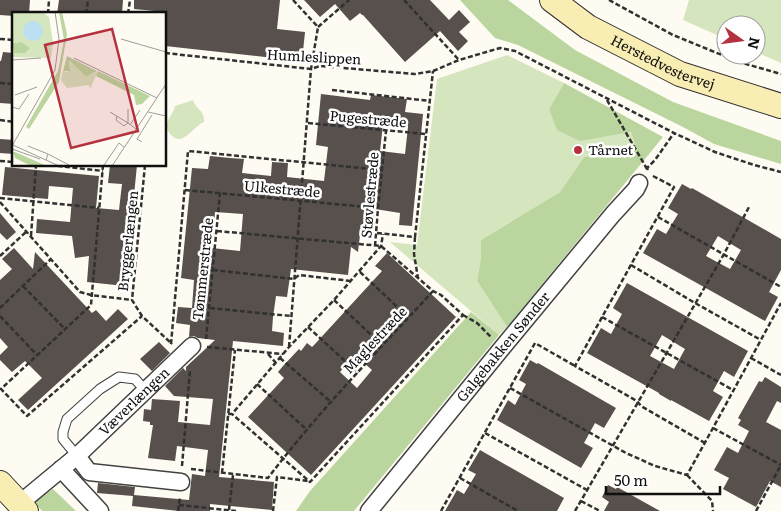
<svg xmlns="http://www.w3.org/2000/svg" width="781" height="511" font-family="Literata,serif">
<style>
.green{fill:#d5e6be}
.forest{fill:#bad69e}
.building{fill:#57504c;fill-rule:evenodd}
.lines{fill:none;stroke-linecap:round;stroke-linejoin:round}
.lane-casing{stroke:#424242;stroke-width:11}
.street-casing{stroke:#424242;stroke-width:19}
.secondary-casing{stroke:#313131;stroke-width:26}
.path{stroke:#313131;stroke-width:2.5;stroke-dasharray:5 2.5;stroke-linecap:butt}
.lane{stroke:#fff;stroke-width:9}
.street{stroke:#fff;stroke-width:16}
.secondary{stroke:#f8edb3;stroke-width:24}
.poi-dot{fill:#b4323f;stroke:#fff;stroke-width:2}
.labels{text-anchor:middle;stroke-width:5;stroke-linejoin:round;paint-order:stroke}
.street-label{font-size:14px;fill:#0f0f0f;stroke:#fff}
.poi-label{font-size:14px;fill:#0f0f0f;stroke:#fff;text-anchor:start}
.inset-road{fill:none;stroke:#9e9d97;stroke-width:1}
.view{fill:#b4323f;fill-opacity:0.15;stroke:#b4323f;stroke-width:2.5}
.inset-edge{fill:none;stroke:#0f0f0f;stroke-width:2.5}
</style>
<rect width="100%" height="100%" fill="#fefbf2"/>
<path class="green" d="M 689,0 L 781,0 L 781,63 L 756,52 L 756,25 L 726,25 L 726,39 L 683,20 Z
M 507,55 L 564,83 L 549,109 L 580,140 L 631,132 L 635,145 L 584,157 L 560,192 L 481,240 L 481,257 L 477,281 L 507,327 L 499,335 L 390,242 L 417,245 L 437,79 Z
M 193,100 C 196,110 205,110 204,122 C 193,126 183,148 171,135 C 168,131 166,128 167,124 C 168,117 174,113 175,106 Z"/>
<path class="forest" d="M 460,0 L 508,0 L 575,50 L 673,102 L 781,141 L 781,164 L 714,144 L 683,127 L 518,45 L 495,38 Z
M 564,83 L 663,137 L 507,327 L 477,281 L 481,257 L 481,240 L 560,192 L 584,157 L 635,145 L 631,132 L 580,141 L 557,130 L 549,109 Z
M 471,312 L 499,335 L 354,511 L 296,511 L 310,491 Z
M 53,489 L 76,511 L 42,511 L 34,502 Z"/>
<path class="building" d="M 0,0 L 30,0 L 29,14 L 14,14 L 14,16 L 0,15 Z
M 59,0 L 123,0 L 122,14 L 57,14 Z
M 134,0 L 280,0 L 277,29 L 305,32 L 302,61 L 165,46 L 165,12 L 134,9 Z
M 304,0 L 430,0 L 449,20 L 459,10 L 470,22 L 459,32 L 468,41 L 458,51 L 440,31 L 405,62 L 363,15 L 362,15 L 360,13 L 350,21 L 335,4 L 320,17 Z
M 3,52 L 14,53 L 14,104 L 0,103 L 0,61 L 1,61 Z
M 321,94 L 370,100 L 371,95 L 407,99 L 405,112 L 423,114 L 412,226 L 399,225 L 400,213 L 375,209 L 373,227 L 361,226 L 358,252 L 351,247 L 348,275 L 291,269 L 287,297 L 276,296 L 273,317 L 272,331 L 284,333 L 283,346 L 233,341 L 219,477 L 274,482 L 272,510 L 210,504 L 210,511 L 179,511 L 132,506 L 133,496 L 97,493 L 98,483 L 135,487 L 134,495 L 189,500 L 192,474 L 205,476 L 208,450 L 177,446 L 175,461 L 148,458 L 153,425 L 150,425 L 150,422 L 143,421 L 144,409 L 151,410 L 152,399 L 180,401 L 178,422 L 210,425 L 213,399 L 174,396 L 165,386 L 183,368 L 186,371 L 186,367 L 215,340 L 198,338 L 194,336 L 189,337 L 190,325 L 176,323 L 178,307 L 192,308 L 194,280 L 181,278 L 192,168 L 208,169 L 210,156 L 230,158 L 244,159 L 242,173 L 271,176 L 272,162 L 288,163 L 287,177 L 324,181 L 328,147 L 316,145 ZM 383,124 L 408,127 L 405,154 L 380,151 ZM 215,212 L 243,214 L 240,251 L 212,248 Z
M 0,139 L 14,140 L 14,154 L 0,153 Z
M 110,165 L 137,165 L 125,286 L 87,282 L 89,256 L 75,258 L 72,236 L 36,233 L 37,219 L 70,222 L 73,188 L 49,186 L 48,199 L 2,195 L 5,167 L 99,176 L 96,208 L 119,210 L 122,184 L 108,183 Z
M 682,184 L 691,189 L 692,188 L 781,239 L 781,270 L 769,292 L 778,297 L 765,321 L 643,253 L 657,229 L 666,234 L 678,214 L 668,208 ZM 718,236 L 741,250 L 730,269 L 706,256 Z
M 0,213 L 16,232 L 7,240 L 0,233 Z
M 14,248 L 33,269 L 35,252 L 92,313 L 96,310 L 106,321 L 118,309 L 128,319 L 28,410 L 18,400 L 42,378 L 25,361 L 12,372 L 0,360 L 0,355 L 8,347 L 0,338 L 0,280 L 12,269 L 2,259 Z
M 387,253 L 456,317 L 311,475 L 248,417 L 284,378 L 278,372 L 283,366 L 299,349 L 301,351 L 307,343 L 312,347 L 315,344 L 382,271 L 375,266 ZM 355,355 L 372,370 L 357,388 L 340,372 Z
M 627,283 L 748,351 L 734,377 L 724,371 L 713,391 L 723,397 L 709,421 L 671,400 L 671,401 L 659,394 L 659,393 L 587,353 L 601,328 L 611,334 L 622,314 L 613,308 ZM 662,335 L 685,349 L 674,369 L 650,356 Z
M 159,342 L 170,353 L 152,371 L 140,359 Z
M 530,360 L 537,364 L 538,363 L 616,408 L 604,428 L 595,423 L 584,443 L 593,448 L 581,468 L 497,420 L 508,400 L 515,405 L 526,384 L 519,380 Z
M 765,377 L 781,387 L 781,403 L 777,401 L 766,422 L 781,430 L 781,487 L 770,481 L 756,507 L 723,489 L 729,478 L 714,470 L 727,447 L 738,453 L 749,431 L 738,425 L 741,420 L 738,418 L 759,381 L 762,382 Z
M 480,450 L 564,498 L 557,511 L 445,511 L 457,490 L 464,494 L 476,474 L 468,470 Z
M 608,485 L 616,489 L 617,487 L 660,511 L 604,511 L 609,502 L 602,497 Z"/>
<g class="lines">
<defs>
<path id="lane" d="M 77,456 L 63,439 L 63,432 L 67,419 L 100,389 L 119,377 L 135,379 L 145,390"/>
<g id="street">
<path id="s1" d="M 77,456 L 192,346"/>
<path d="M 61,469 L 100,511"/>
<path d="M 19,504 L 77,456 L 89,472 L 181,482"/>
<path id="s2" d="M 369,511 L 502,348 L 613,214 L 636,189 L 639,183"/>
</g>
<g id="secondary">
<path id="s3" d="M 552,0 L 588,27 L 680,74 L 781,106"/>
<path d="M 0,483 L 26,511"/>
</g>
</defs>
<use href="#lane" class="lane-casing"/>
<use href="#street" class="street-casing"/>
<use href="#secondary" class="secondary-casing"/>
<path class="path" d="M 293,0 L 318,27
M 404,0 L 459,60
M 609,0 L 673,35 L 739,62 L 781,74
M 48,14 L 49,0
M 86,14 L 88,0
M 128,14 L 130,0
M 318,27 L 349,0
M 0,39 L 14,40
M 165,53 L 311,69 L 320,66 L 415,74 L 433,71 L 459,60 L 500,48 L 515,51 L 674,133 L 715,152 L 754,165 L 781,172
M 0,83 L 14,84
M 332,90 L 430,101
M 607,100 L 647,169
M 0,120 L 14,122
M 308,123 L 426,134
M 0,161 L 14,162
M 50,165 L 103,171
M 103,165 L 91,305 L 1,389 L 27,416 L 142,316
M 145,165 L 132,300 L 142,316 L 172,344
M 648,170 L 647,168 L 655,160 L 674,133
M 653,176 L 674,187 L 575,366 L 637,401 L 641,406 L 705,443
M 185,190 L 378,208
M 0,198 L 99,208
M 0,202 L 80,292 L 91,295 L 132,300
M 658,217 L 781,287
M 217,231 L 381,246 L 433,291 L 441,295 L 463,315 L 310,482 L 232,414
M 377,233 L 415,237 L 433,71
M 31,236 L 36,165
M 415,237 L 414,254 L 418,278
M 375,246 L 378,208 L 386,131
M 0,256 L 27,231
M 631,265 L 695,303 L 761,340
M 213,270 L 294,279 L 299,275 L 351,281
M 360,272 L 409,318
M 23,286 L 65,329
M 334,300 L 383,346
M 0,308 L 51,259
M 210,308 L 291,316
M 463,315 L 477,323 L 491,337
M 0,316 L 37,355
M 602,317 L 733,390
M 308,327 L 358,373
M 206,339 L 220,193
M 171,344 L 188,151 L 382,170
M 207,347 L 283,354
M 289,347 L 311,69 L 318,27
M 268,354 L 276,363
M 280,358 L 331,402
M 751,358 L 781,375
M 257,384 L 307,430
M 510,388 L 626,453 L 655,466 L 687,475 L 713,428 L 781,303
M 228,414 L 232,414 L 289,347 L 334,300 L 381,246 L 383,234
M 713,428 L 781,465
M 485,433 L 587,490
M 182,466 L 190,370
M 191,469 L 268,478 C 318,412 377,352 433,291
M 222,473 L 235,350
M 687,475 L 712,501 L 713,511
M 460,478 L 518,511
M 581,501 L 600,511
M 179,505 L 236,511
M 229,510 L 233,475
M 178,511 L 180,497
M 273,511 L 277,477 L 308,481
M 441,511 L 535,343 L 575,366
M 575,511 L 724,254 L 749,207
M 756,511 L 781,465"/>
<use href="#lane" class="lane"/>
<use href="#street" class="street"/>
<use href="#secondary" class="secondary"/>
</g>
<circle class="poi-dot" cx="578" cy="150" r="5"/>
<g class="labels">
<g class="street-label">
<text transform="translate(314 57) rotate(3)" y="5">Humleslippen</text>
<text dy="5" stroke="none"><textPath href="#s3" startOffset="128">Herstedvestervej</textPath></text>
<text transform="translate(368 119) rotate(5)" y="5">Pugestræde</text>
<text transform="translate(282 189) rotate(5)" y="5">Ulkestræde</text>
<text transform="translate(370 195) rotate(-85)" y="5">Støvlestræde</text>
<text transform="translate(128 241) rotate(-84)" y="5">Bryggerlængen</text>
<text transform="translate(203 269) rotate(-84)" y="5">Tømmerstræde</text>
<text transform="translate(375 340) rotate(-47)" y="5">Maglestræde</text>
<text dy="5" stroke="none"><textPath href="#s2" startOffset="212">Galgebakken Sønder</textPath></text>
<text dy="5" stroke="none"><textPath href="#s1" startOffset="79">Væverlængen</textPath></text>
</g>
<g class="poi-label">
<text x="588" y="155">Tårnet</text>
</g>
</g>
<g transform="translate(12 12)">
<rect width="154" height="154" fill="#fefbf2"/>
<path d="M 0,0 L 30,0 L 37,5 L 41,31 L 39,46 L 0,45 L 0,39 L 2,41 L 9,30 L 0,31 ZM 57,48 L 74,65 L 86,59 L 78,77 L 77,73 L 55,76 L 49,68 L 51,59 L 55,60 L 58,55 Z" fill="#d5e6be"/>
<path d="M 47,0 L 50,0 L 55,22 L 47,70 L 17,117 L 14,115 L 46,59 L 52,28 ZM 9,30 L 18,36 L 13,41 L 2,41 L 0,31 ZM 55,44 L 85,59 L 74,65 L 57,48 L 58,59 L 51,59 ZM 86,59 L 138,84 L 130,92 L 124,93 L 122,83 L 84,64 ZM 1,140 L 3,140 L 35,154 L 19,154 L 3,146 Z" fill="#bad69e"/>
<path d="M11 19a10 10 0 1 1 20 0a10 10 0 1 1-20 0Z" fill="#bbe0f1"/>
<path class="inset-road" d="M 109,27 L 154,40M 62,46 L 145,86M 0,48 L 29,46M 3,83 L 25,75M 0,95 L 7,97 L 17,82M 116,97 L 116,111 L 124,117M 98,100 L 116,111M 136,100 L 154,104M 105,104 L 104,108 L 112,114 L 116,111M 118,113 L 128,98M 130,130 L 125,127 L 140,103M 1,133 L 47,154M 0,134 L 43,58 L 47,27 L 43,0M 16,134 L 36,142M 0,137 L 28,147M 34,148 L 36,142 L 57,153M 92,153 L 107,131 L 112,135M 100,154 L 154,72"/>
<path class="view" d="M 100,17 L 126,119 L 59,136 L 33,33 Z"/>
<rect width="154" height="154" class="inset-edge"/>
</g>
<g transform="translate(741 40) rotate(104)"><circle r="24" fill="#ffffff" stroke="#9f9f9f"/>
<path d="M0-4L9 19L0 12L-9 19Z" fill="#b4323f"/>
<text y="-8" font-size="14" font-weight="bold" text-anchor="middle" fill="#0f0f0f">N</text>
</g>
<path d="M606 486v8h114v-8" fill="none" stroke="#0f0f0f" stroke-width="2.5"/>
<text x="614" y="486" font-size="15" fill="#0f0f0f" stroke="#ffffff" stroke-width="4" paint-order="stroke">50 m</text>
</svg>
